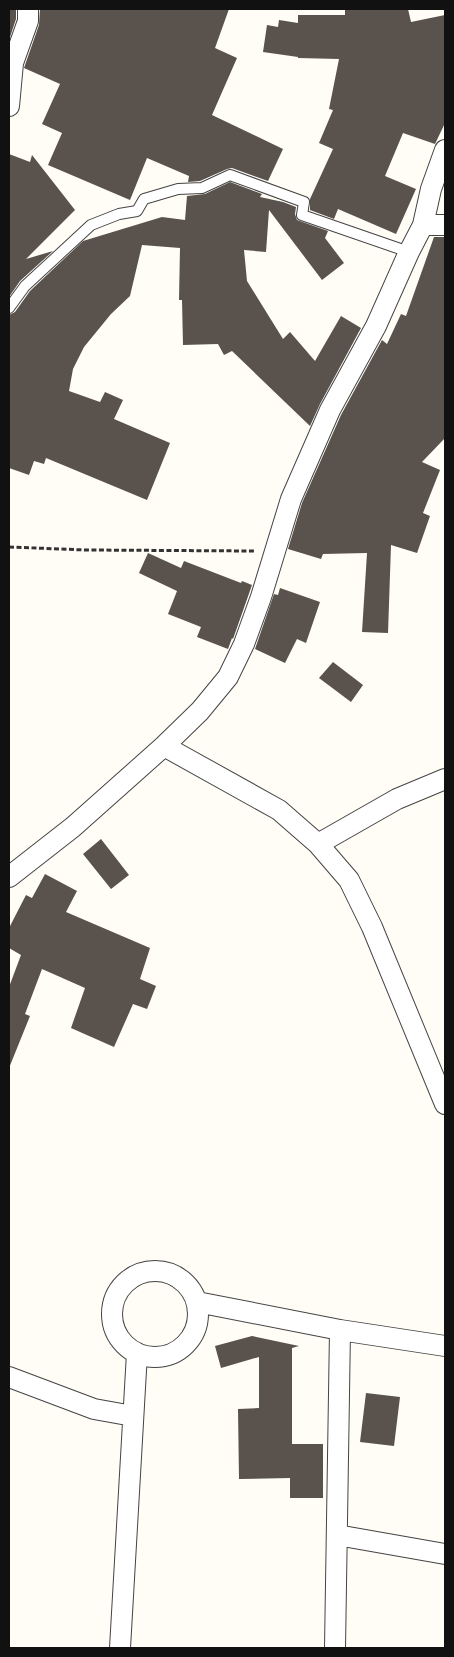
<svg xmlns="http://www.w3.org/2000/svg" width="454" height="1657" font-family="'Source Serif 4',serif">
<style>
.building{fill:#5a524d}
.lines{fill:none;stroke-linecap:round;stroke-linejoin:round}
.service-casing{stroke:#444;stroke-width:12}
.minor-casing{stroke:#444;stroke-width:22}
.path{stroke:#333;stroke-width:3;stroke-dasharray:5 2.5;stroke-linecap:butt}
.service{stroke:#fff;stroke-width:10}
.minor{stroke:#fff;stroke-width:20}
</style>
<rect width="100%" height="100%" fill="#fffdf5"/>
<path class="building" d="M 9,9 L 16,9 L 16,19 L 9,40 Z
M 40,9 L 229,9 L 215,48 L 237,58 L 212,115 L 283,149 L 268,181 L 232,168 L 227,169 L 200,181 L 188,182 L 189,176 L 147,158 L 130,200 L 48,165 L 62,133 L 42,124 L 60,84 L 24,68 L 39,25 Z
M 345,9 L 408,9 L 411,22 L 445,15 L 445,123 L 435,144 L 403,133 L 385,176 L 416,189 L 396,234 L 338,209 L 334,219 L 310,210 L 310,199 L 333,149 L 319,143 L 333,110 L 329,109 L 339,59 L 298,58 L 298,57 L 263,52 L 267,25 L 278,27 L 279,20 L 298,23 L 298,15 L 345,15 Z
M 9,154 L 30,162 L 32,155 L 75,210 L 26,259 L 53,251 L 20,281 L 9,297 Z
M 230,182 L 262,194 L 260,197 L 283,202 L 296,207 L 295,214 L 297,220 L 328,231 L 325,238 L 344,263 L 322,280 L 269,210 L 266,252 L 244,250 L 247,281 L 283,339 L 290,332 L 315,361 L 341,316 L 361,328 L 320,404 L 310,426 L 232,351 L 224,355 L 218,344 L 183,345 L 182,300 L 179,300 L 180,248 L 142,245 L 130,296 L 111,314 L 84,347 L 73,369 L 69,391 L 100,402 L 105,392 L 123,400 L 114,419 L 170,443 L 147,500 L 46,458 L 44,464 L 34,461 L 29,475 L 9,468 L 9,315 L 15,312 L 30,291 L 83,241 L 162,217 L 185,220 L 187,196 L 205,194 Z
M 434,237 L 445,237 L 445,438 L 422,462 L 440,470 L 423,513 L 430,516 L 417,553 L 391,545 L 388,633 L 362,632 L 367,553 L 323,554 L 321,559 L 288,549 L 302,503 L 341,415 L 382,340 L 387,344 L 401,314 L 406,316 Z
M 148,553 L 181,568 L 184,561 L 241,583 L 242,581 L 252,585 L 233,639 L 232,638 L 228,649 L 197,637 L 201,627 L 168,614 L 177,591 L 139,573 Z
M 280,588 L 320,602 L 306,643 L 297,639 L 285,663 L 255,649 L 274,594 L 278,595 Z
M 333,662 L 363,685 L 351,702 L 319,678 Z
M 101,839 L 129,875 L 111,889 L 83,854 Z
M 45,874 L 77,891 L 66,912 L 150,948 L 140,979 L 156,986 L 147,1009 L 133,1004 L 114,1047 L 71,1028 L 85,988 L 42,969 L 25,1014 L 30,1016 L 9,1068 L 9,987 L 21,955 L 9,948 L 9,928 L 26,895 L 32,898 Z
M 252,1336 L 299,1346 L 292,1348 L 292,1444 L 323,1444 L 323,1498 L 290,1498 L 290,1478 L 239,1479 L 238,1409 L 259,1408 L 259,1357 L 221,1368 L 215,1346 Z
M 366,1393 L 400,1397 L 394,1446 L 360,1442 Z"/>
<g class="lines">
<defs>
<path id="service" d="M 9,308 L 25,286 L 91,225 L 119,214 L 137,211 L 144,199 L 178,189 L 202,188 L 230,175 L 304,202 L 302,215 L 409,252"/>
<path id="minor" d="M 9,106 L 13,63 L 28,21 L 28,9
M 423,225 L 445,225
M 164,746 L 279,810 L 318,844 L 349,880 L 372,927 L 445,1104
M 318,844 L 397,799 L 445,779
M 9,877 L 73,827 L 164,746 L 200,711 L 228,677 L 244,644 L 261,597 L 291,499 L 330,410 L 376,326 L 409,252 L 423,225 L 431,189 L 445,150
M112 1314a43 43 0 1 1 86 0a43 43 0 1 1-86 0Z
M 197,1302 L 340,1330 L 445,1346
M 9,1377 L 94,1409 L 133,1416
M 337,1535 L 445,1554
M 120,1648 L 137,1353
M 335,1648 L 340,1330"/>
</defs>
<use href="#service" class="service-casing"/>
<use href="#minor" class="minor-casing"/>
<path class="path" d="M 9,547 L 86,550 L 254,551"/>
<use href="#service" class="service"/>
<use href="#minor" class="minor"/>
</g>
<rect width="454" height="1657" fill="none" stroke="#111111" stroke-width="20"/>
</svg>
